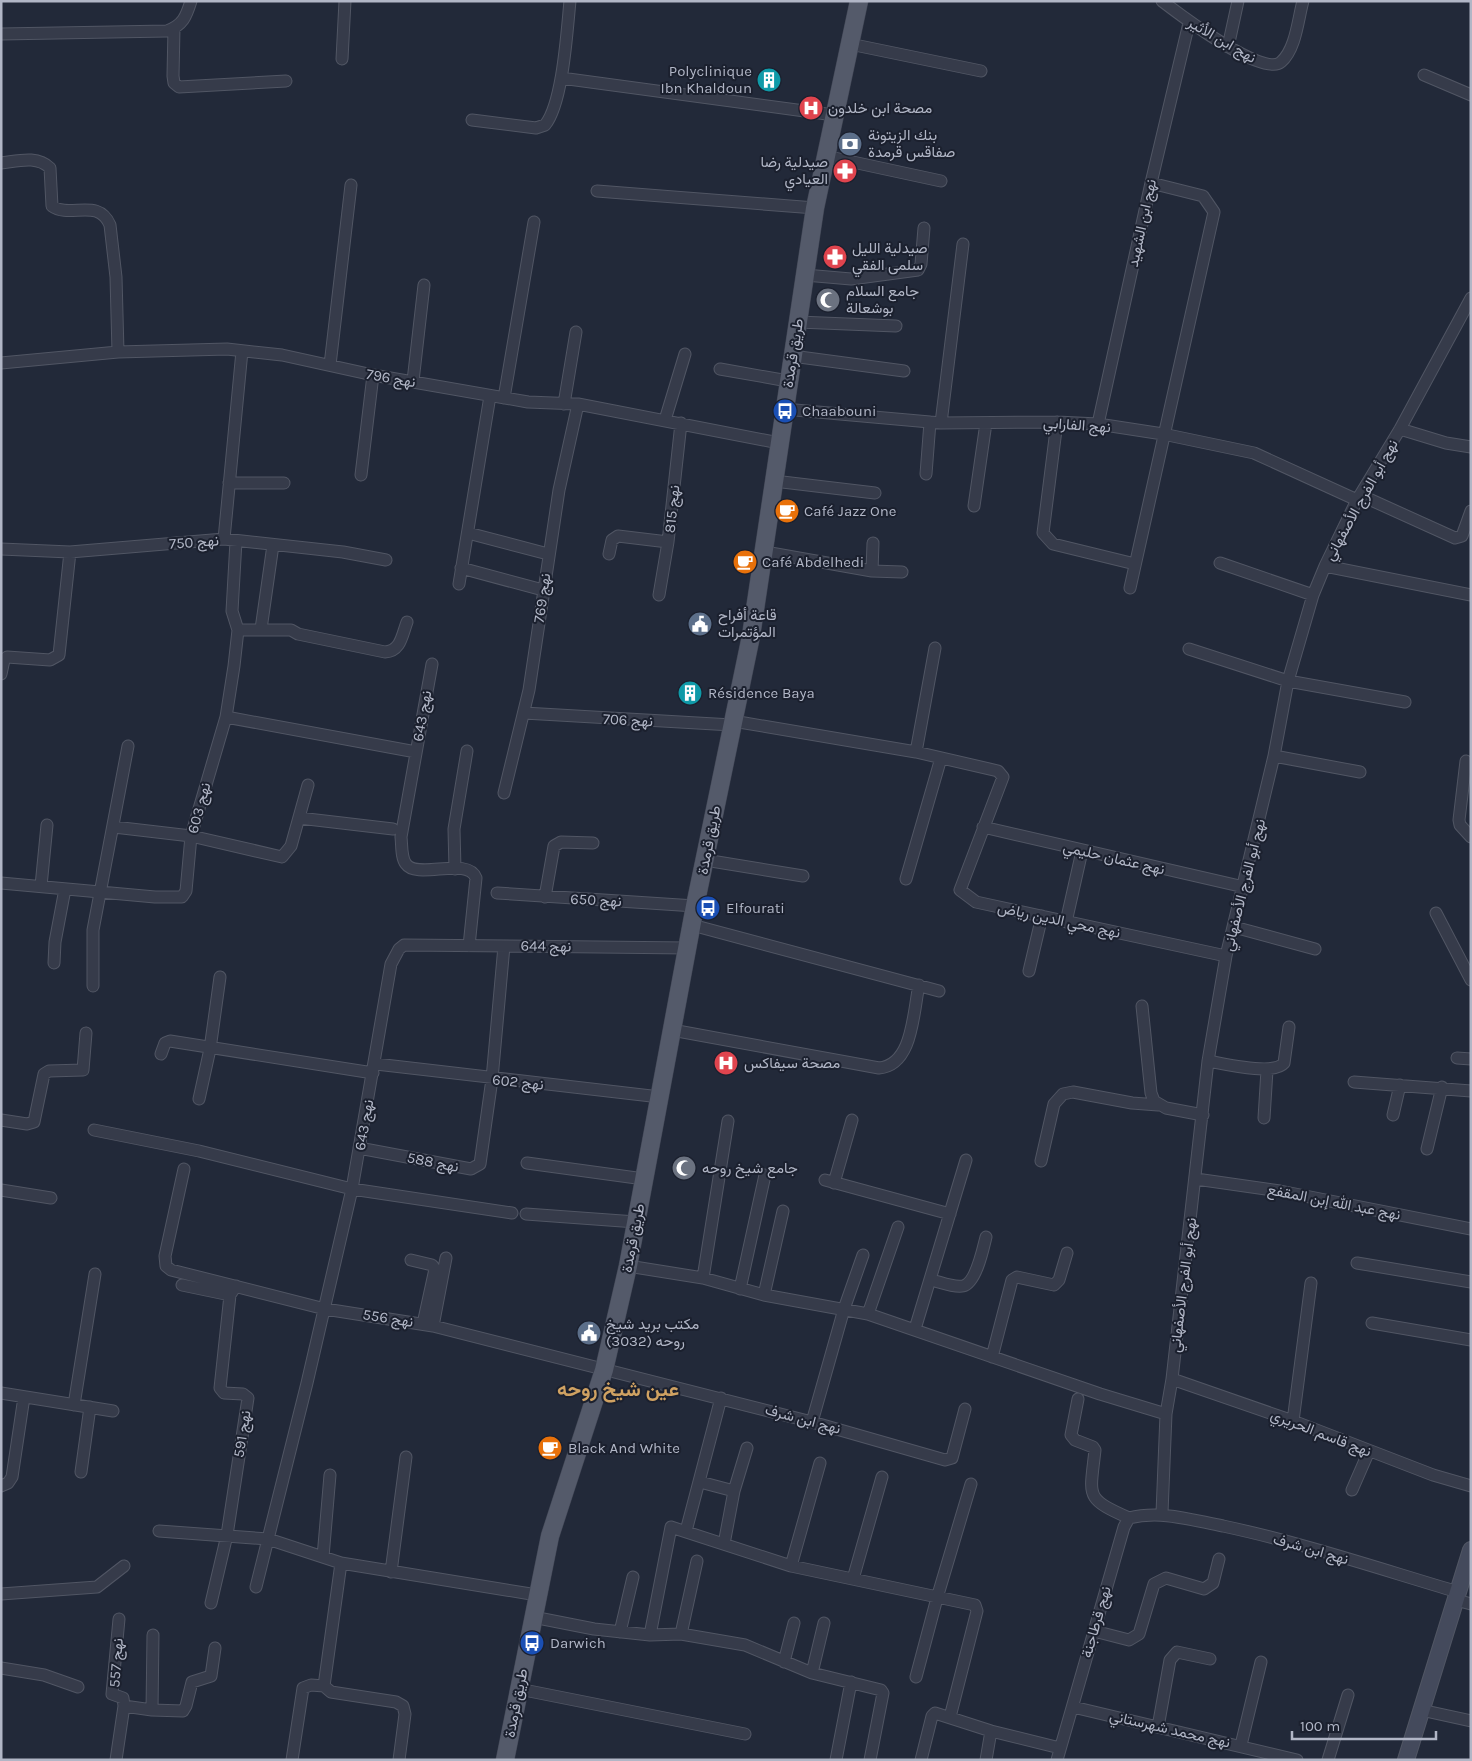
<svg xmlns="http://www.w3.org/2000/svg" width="1472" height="1761" font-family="Karla,Vazirmatn,sans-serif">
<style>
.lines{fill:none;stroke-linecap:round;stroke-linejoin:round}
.minor-casing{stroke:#515664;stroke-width:13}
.secondary-casing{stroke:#515664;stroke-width:18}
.primary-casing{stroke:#3f4453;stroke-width:19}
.minor{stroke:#363b4a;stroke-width:11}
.secondary{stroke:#444a5c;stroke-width:16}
.primary{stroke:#545a6a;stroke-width:18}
.labels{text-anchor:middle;stroke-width:4;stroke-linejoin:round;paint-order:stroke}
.street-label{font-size:15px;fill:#b1b6c6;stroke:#1b202e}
.poi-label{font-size:15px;fill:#b1b6c6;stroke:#1b202e;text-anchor:start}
.district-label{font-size:20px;font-weight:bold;fill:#d0a262;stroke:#1b202e}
</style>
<rect width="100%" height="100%" fill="#222939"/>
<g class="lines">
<defs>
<path id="minor" d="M 1162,1 C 1179,14 1263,78 1281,62 C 1296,49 1298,19 1303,1
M 174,28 L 173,76 L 174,83 L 179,87 L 286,81
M 1,34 L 167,31 C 183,25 186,17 191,1
M 850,44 L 981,71
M 1228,47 L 1238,1
M 342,59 L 345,1
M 1424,75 L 1471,95
M 561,78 L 834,115
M 472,120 L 536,128 L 545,125 C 563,103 567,30 570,1
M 825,156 L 941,181
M 1,163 C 18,161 37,155 50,168 L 52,206 C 70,219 98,197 110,225 L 116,277 L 118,352
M 597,191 L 815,208
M 805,275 L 851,279 L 918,270 L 921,264 L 924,228
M 798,322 L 896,326
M 792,356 L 904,371
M 1,363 L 118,352 L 227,349 L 282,355 L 373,375 L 528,402 L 578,404 L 779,443
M 330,365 L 351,185
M 720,369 L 788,381
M 413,381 L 424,285
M 504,398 L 534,222
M 564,404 L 576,332
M 784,409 L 941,423 L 1057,422 L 1098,424 L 1163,434 L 1254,453 L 1357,500
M 665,420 L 685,354
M 1057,422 L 1043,533 L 1053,544 L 1135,564
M 941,423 L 963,244
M 1098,424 L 1151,183 L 1189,23
M 1400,429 L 1446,443 L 1471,447
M 926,474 L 930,422
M 361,475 L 373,375
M 774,481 L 875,493
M 229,483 L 284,483
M 1360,495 L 1455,538 L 1462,536 L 1471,511
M 974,506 L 986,423
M 468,533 L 548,554
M 224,539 L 242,351
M 1,549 L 70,552 L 224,539 L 343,552 L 386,560
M 765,552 L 872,571 L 902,572
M 609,554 L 612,540 L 618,536 L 668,542
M 1220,563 L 1313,595
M 1325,566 L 1471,595
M 461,568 L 543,590
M 872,571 L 873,543
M 459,584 L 490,396
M 1130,588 L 1214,212 L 1203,196 L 1151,183
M 659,595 L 668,542 L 681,423
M 261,629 L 273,545
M 238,630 L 291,630 L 298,634 L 385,652 C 401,651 402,635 407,622
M 1189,649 L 1288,681 L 1405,702
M 432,664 L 401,837 C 402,845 401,858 406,864 C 417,880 468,856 476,878 L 469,946
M 1,674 L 4,660 L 7,657 L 50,660 L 59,655 L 70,552
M 524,713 L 732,725
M 226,717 L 416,752
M 733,721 L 916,752 L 998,771 L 1003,777 L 960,890 L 976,902 L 1226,956
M 916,752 L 935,648
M 1274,756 L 1360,772
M 1466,761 L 1459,820 L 1460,825 L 1471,837
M 504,793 L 529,690 L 559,490 L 578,404
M 299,818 L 393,829
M 114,827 L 191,836 L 282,857 L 291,846 L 308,785
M 983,827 L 1244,887
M 705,860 L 803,876
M 455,869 L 454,829 L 467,751
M 906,879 L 941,758
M 1,883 L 155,897 L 182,897 L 186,891 L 191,836 L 226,717 L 234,666 L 238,630 L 232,611 L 236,541
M 41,886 L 47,825
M 497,893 L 695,906
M 545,897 L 554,846 L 561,842 L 593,843
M 1436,913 L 1471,980
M 1066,922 L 1082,851
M 692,925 L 939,991
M 1234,927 L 1315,949
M 54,963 L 55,942 L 65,889
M 1029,971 L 1042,916
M 93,986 L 93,930 L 128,746
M 1142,1006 L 1151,1093 L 1154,1101 L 1166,1108 L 1203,1115
M 672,1030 L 879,1068 C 913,1065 913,1013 919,985
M 161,1054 L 165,1043 L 170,1041 L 373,1073
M 1457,1058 L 1471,1059
M 1208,1061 C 1225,1064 1273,1076 1284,1063 L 1289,1027
M 376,1064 L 660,1097
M 1354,1082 L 1471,1091
M 199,1099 L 210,1049 L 220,977
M 1393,1115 L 1400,1085
M 1264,1118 L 1267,1070
M 1,1120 L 27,1124 L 34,1122 L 44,1074 L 49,1071 L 83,1070 L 86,1033
M 94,1130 L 199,1151 L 352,1189 L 512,1213
M 359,1148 L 471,1169 L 480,1164 L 492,1079 L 504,946
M 1427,1149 L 1442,1087
M 1041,1161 L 1054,1104 L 1063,1094 L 1073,1092 L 1132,1103 L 1158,1105
M 527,1163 L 644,1179
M 184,1169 L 165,1256 L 166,1266 L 171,1270 L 325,1309 L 433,1326 L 812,1422 L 945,1460 L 952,1458 L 965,1409
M 1196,1179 L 1280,1191 L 1471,1229
M 825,1180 L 950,1214
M 834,1183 L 852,1120
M 1,1190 L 51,1198
M 526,1214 L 636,1222
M 411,1260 L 432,1265 L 435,1269 L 423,1324
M 1357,1263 L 1471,1282
M 628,1266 L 703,1278 L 764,1295 L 868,1314 L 1100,1394 L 1166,1414
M 703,1278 L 728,1121
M 931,1280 C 940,1282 954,1288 963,1286 C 976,1283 983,1249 986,1237
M 182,1285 L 230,1295
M 740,1289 L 765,1175
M 764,1295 L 783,1211
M 868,1314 L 898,1227
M 1372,1323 L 1471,1340
M 433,1326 L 446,1258
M 915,1329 L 966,1160
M 992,1357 L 1012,1280 L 1017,1277 L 1054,1285 L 1059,1280 L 1067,1253
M 1172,1379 L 1293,1421 L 1433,1475 L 1471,1486
M 1,1393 L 113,1411
M 1078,1399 L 1071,1435 L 1075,1440 L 1093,1447 L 1095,1450 C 1090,1497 1084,1498 1129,1518
M 74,1405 L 95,1274
M 1293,1421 L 1311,1283
M 812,1422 L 844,1309 L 863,1255
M 81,1472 L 90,1407
M 700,1482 L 734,1491
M 1,1486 L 8,1483 L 12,1477 L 24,1397
M 1352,1490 L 1369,1451
M 1162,1513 L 1166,1414 L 1172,1379 L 1208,1061 L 1226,956 L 1274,756 L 1288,681 L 1313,595 L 1325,566 L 1357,500 L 1400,429 L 1471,298
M 159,1531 L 268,1539 L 341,1563 L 537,1595
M 686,1531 L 721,1398
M 724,1544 L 734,1491 L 747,1448
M 323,1557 L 330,1475
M 341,1563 L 324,1686 L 331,1692 L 396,1702 L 403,1706 L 405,1714 L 399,1760
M 791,1566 L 820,1463
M 391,1572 L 406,1457
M 853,1579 L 882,1477
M 256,1587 L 307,1383 L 352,1189 L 391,964 L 399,949 L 404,945 L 688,948
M 1,1594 L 97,1587 L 124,1566
M 1456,1600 L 1471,1604
M 211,1603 L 227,1535 L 248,1398 L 243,1394 L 224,1393 L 220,1388 L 230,1295 L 236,1286
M 533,1617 L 594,1629 L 650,1635 L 681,1634 L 745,1645 L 812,1673 L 881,1690 L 883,1693 L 870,1760
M 1094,1631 L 1129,1640 L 1139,1634 L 1154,1584 L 1166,1578 L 1204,1589 L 1213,1583 L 1219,1559
M 620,1632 L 633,1577
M 681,1634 L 697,1561
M 650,1635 L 671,1527 L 791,1566 L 975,1605 L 977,1611 L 950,1717
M 784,1662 L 794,1623
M 1,1668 L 44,1675 L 78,1687
M 812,1673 L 824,1623
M 916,1677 L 937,1598 L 971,1484
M 519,1689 L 745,1734
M 124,1706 L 152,1710 L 183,1711 L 186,1706 L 192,1682 L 211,1676 L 215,1648
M 1073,1707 L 1297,1760
M 152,1710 L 153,1635
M 1421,1710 L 1471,1721
M 1158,1727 L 1170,1660 L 1177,1652 L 1210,1659
M 1241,1745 L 1261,1662
M 116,1760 L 124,1706 L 123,1698 L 112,1694 L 119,1619
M 292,1760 L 303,1688 L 311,1685 L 324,1686
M 836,1760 L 851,1682
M 921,1760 L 932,1716 L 935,1713 L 991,1731 L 1060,1748
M 986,1760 L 991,1731
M 1057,1760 L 1124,1527 L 1129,1518 C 1161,1510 1191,1520 1223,1526 C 1303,1543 1380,1569 1458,1592
M 1328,1760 L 1348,1695"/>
<path id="secondary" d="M 1406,1760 L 1471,1550"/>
<path id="primary" d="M 505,1760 L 550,1536 L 604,1370 L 628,1266 L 695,906 L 751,636 L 815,208 L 859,1"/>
</defs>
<use href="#minor" class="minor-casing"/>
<use href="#secondary" class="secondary-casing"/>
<use href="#primary" class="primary-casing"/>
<use href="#minor" class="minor"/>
<use href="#secondary" class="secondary"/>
<use href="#primary" class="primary"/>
</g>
<defs>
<symbol id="building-disc" viewBox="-11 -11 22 22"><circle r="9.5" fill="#0f9aa8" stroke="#1b202e"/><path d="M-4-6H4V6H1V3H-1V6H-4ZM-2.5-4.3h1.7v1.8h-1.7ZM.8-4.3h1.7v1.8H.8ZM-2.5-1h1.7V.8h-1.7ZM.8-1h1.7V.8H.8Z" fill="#fff"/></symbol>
<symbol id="hospital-disc" viewBox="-11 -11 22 22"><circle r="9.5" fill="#e0444e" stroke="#1b202e"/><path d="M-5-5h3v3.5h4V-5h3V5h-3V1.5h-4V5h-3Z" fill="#fff"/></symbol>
<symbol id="bank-disc" viewBox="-11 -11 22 22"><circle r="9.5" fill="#5c6f8a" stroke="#1b202e"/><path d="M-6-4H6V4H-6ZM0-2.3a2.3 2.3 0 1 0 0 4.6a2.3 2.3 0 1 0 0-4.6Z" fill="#fff"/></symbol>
<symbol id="pharmacy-disc" viewBox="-11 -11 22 22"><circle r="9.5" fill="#e0444e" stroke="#1b202e"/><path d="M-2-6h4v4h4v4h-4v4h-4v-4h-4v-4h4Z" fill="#fff"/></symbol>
<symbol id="mosque-disc" viewBox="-11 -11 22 22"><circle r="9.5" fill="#6b7280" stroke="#1b202e"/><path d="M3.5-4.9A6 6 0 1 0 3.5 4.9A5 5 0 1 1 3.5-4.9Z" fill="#fff"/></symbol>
<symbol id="bus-disc" viewBox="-11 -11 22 22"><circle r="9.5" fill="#1a4fb4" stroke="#1b202e"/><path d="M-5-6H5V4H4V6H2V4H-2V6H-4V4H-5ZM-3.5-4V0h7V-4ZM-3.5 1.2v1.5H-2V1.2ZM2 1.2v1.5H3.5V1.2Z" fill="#fff"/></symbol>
<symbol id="cafe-disc" viewBox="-11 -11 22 22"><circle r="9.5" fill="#e8710a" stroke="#1b202e"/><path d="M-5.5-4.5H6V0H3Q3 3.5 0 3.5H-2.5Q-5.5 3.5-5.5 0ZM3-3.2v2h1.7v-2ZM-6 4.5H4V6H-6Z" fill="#fff"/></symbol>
<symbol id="civic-disc" viewBox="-11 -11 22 22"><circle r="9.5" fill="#5c6f8a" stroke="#1b202e"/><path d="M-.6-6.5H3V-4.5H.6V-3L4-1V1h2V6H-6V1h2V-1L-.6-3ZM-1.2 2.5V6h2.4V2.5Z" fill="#fff"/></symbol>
</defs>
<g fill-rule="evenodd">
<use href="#building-disc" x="755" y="66" width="28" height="28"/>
<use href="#hospital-disc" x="797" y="94" width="28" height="28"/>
<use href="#bank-disc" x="836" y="130" width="28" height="28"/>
<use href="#pharmacy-disc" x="831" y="157" width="28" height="28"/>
<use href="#pharmacy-disc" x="821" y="243" width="28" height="28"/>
<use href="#mosque-disc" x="814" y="286" width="28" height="28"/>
<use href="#bus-disc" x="771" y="397" width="28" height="28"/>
<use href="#cafe-disc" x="773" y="497" width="28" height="28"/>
<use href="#cafe-disc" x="731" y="548" width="28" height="28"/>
<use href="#civic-disc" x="686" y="610" width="28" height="28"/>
<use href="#building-disc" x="676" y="679" width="28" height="28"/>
<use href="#bus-disc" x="694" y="894" width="28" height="28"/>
<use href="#hospital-disc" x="712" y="1049" width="28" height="28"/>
<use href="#mosque-disc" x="670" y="1154" width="28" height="28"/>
<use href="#civic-disc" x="575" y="1319" width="28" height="28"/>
<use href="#cafe-disc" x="536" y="1434" width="28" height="28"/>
<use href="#bus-disc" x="518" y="1629" width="28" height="28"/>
</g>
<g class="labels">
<g class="street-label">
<text transform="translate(1222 40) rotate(30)" y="5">نهج ابن الأثير</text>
<text transform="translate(1142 223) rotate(-78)" y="5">نهج ابن الشهيد</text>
<text transform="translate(793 353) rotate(-81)" y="5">طريق قرمدة</text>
<text transform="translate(391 378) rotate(10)" y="5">نهج 796</text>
<text transform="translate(1077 425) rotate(4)" y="5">نهج الفارابي</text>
<text transform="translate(1361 500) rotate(-61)" y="5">نهج أبو الفرج الأصفهاني</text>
<text transform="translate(672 509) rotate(-84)" y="5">نهج 815</text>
<text transform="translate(194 542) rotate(-4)" y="5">نهج 750</text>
<text transform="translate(542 598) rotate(-82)" y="5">نهج 769</text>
<text transform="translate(422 716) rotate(-80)" y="5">نهج 643</text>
<text transform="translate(628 720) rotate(3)" y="5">نهج 706</text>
<text transform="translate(199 808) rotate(-75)" y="5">نهج 603</text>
<text transform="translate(709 840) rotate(-79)" y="5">طريق قرمدة</text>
<text transform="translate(1114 858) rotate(13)" y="5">نهج عثمان حليمي</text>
<text transform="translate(1244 885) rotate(-76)" y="5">نهج أبو الفرج الأصفهاني</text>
<text transform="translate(596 900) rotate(3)" y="5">نهج 650</text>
<text transform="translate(1059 920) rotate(12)" y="5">نهج محي الدين رياض</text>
<text transform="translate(546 946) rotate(1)" y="5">نهج 644</text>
<text transform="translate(518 1082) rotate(6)" y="5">نهج 602</text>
<text transform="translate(364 1125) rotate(-80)" y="5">نهج 643</text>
<text transform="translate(433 1162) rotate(11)" y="5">نهج 588</text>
<text transform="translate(1334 1202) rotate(11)" y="5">نهج عبد الله إبن المقفع</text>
<text transform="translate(633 1238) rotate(-79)" y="5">طريق قرمدة</text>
<text transform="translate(1183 1285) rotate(-83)" y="5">نهج أبو الفرج الأصفهاني</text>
<text transform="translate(388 1318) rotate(9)" y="5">نهج 556</text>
<text transform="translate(803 1419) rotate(15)" y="5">نهج ابن شرف</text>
<text transform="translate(1321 1433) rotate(21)" y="5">نهج قاسم الحريري</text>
<text transform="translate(242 1434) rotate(-81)" y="5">نهج 591</text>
<text transform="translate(1311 1549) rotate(16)" y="5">نهج ابن شرف</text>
<text transform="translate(1096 1622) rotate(-74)" y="5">نهج قرطاجنة</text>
<text transform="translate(116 1663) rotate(-86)" y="5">نهج 557</text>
<text transform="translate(516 1703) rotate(-79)" y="5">طريق قرمدة</text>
<text transform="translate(1170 1729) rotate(13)" y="5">نهج محمد شهرستاني</text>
</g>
<g class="poi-label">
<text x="752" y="76" text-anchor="end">Polyclinique<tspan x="752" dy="17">Ibn Khaldoun</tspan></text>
<text x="828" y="113">مصحة ابن خلدون</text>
<text x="868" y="140">بنك الزيتونة<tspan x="868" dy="17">صفاقس قرمدة</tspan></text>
<text x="828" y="167" text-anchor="end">صيدلية رضا<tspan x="828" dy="17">العيادي</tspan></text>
<text x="852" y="253">صيدلية الليل<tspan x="852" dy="17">سلمى الفقي</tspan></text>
<text x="846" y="296">جامع السلام<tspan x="846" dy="17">بوشعالة</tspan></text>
<text x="802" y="416">Chaabouni</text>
<text x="804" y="516">Café Jazz One</text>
<text x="762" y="567">Café Abdelhedi</text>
<text x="718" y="620">قاعة أفراح<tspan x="718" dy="17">المؤتمرات</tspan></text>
<text x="708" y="698">Résidence Baya</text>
<text x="726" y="913">Elfourati</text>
<text x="744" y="1068">مصحة سيفاكس</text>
<text x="702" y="1173">جامع شيخ روحه</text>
<text x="606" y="1329">مكتب بريد شيخ<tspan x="606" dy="17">روحه (3032)</tspan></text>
<text x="568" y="1453">Black And White</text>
<text x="550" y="1648">Darwich</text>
</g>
<g class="district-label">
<text x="618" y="1396">عين شيخ روحه</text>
</g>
</g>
<rect width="1472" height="1761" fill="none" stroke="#b1b6c6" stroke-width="5"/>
<path d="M1292 1731v8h144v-8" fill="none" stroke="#b1b6c6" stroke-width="2.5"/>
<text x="1300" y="1731" font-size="15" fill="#b1b6c6" stroke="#1b202e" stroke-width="4" paint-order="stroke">100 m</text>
</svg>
